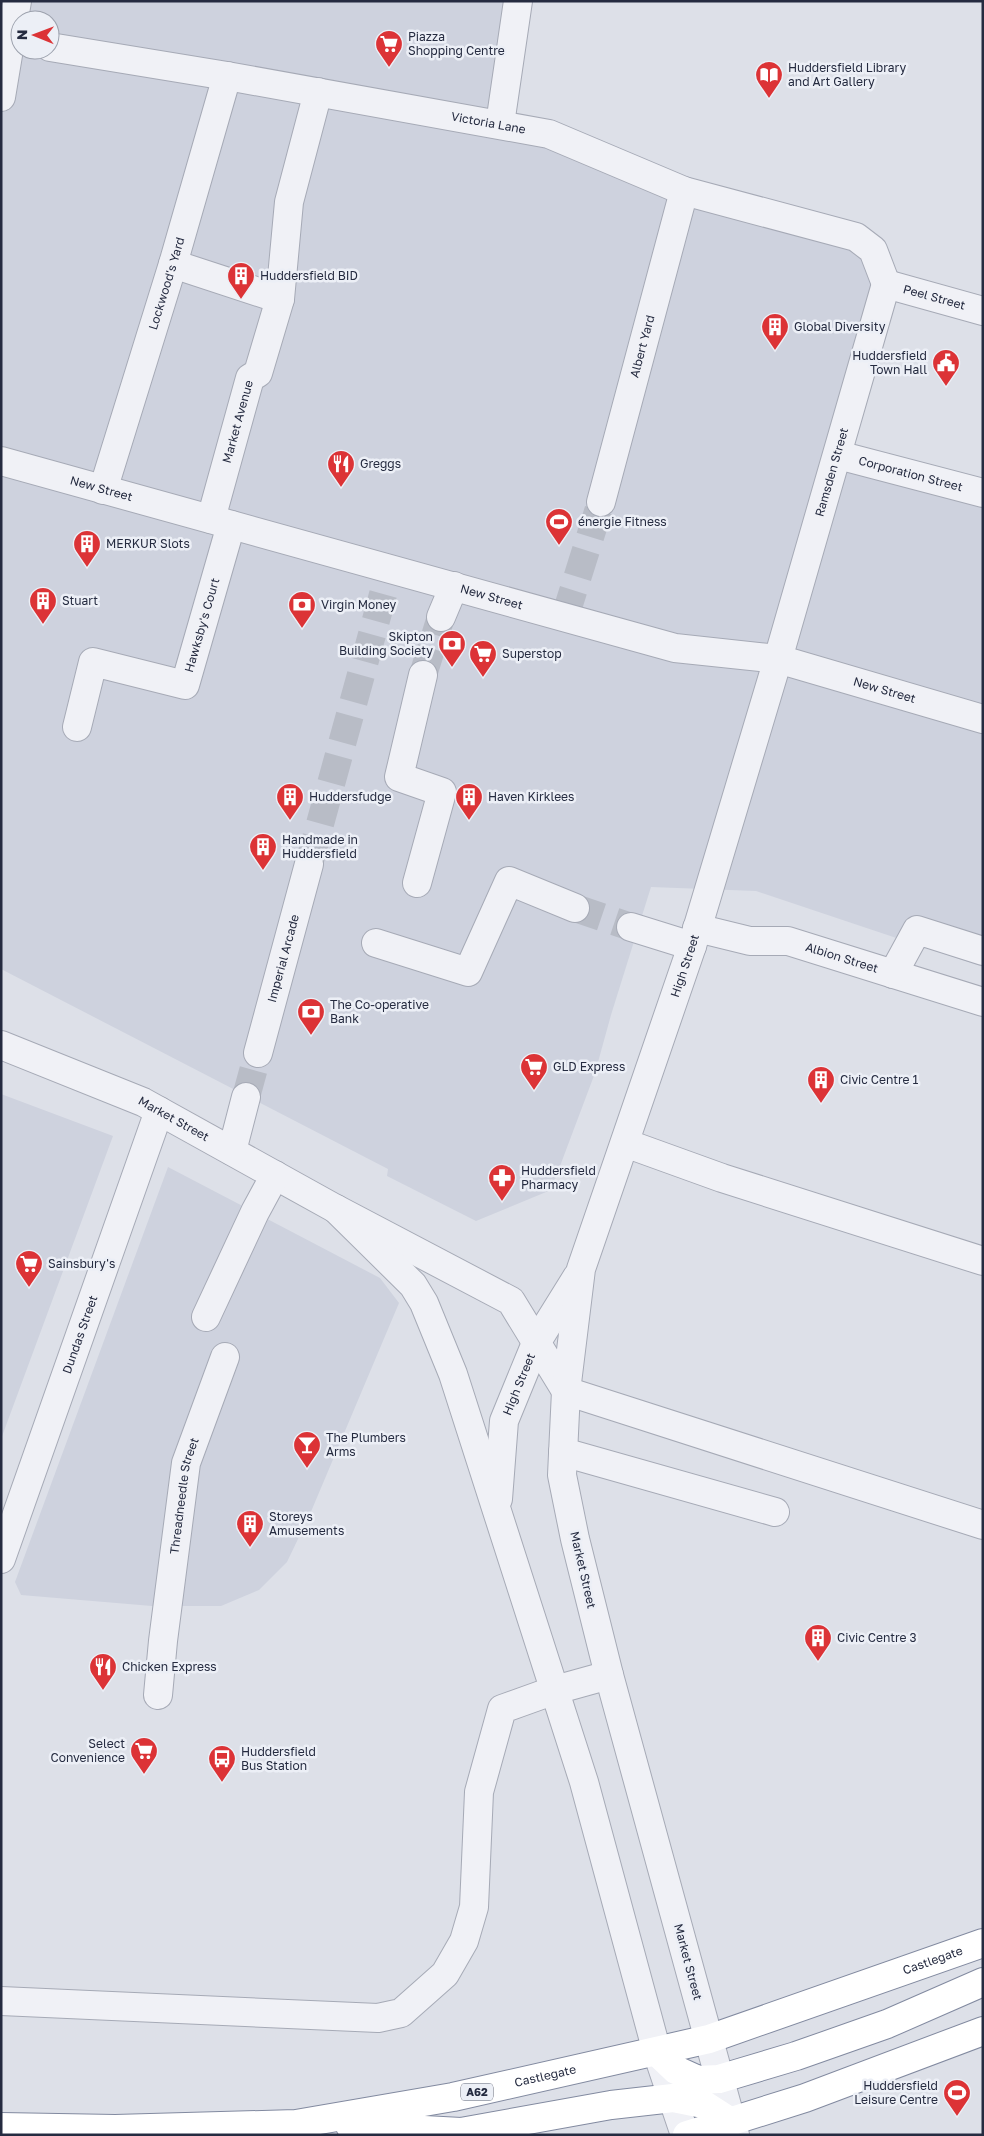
<svg xmlns="http://www.w3.org/2000/svg" width="984" height="2136" font-family="'Golos Text',sans-serif">
<style>
.built{fill:#ced2de;fill-rule:evenodd}
.lines{fill:none;stroke-linecap:round;stroke-linejoin:round}
.minor-tunnel{stroke:#b8bcc6;stroke-width:28;stroke-dasharray:28 14;stroke-linecap:butt}
.minor-casing{stroke:#a6aab6;stroke-width:30}
.highway-casing{stroke:#828aa0;stroke-width:30}
.minor{stroke:#f0f1f6;stroke-width:28}
.highway{stroke:#fff;stroke-width:28}
.labels{text-anchor:middle;stroke-width:5;stroke-linejoin:round;paint-order:stroke}
.shield{fill:#eceff6;stroke:#616677;stroke-width:1}
.shield-label{font-size:11px;font-weight:bold;fill:#252b40}
.poi-label{font-size:12px;fill:#252b40;stroke:#eceff6;text-anchor:start}
.street-label{font-size:12px;fill:#252b40;stroke:#eceff6}
</style>
<rect width="100%" height="100%" fill="#dde0e8"/>
<path class="built" d="M 1,1 L 531,1 L 514,117 L 689,182 L 874,235 L 877,283 L 835,461 L 983,501 L 983,967 L 756,891 L 651,887 L 611,1015 L 595,1073 L 551,1190 L 476,1221 L 387,1176 L 388,1169 L 1,969 ZM 20,20 L 50,20 L 50,50 L 20,50 Z
M 1,1094 L 113,1136 L 1,1439 Z
M 168,1167 L 380,1278 L 399,1303 L 310,1514 L 287,1562 L 259,1590 L 221,1606 L 152,1606 L 21,1595 L 15,1582 Z"/>
<g class="lines">
<path class="minor-tunnel" d="M 565,617 L 601,502
M 423,675 L 441,617
M 309,864 L 390,569
M 575,908 L 631,927
M 246,1097 L 258,1053"/>
<defs>
<g id="minor">
<path id="s1" d="M 50,47 L 227,76 L 549,134 L 684,191 L 856,237 L 873,250 L 886,284"/>
<path d="M 1,97 L 17,1"/>
<path d="M 500,124 L 518,1"/>
<path d="M 173,264 L 280,299"/>
<path id="s2" d="M 886,284 L 983,311"/>
<path id="s3" d="M 838,455 L 983,493"/>
<path id="s4" d="M 1,461 L 675,648 L 778,659 L 983,719"/>
<path id="s5" d="M 103,490 L 173,264 L 227,76"/>
<path id="s6" d="M 601,502 L 684,191"/>
<path id="s7" d="M 211,519 L 250,378 L 258,373 L 280,299 L 289,202 L 318,92"/>
<path d="M 441,617 L 454,586"/>
<path id="s8" d="M 77,727 L 93,662 L 185,685 L 231,525"/>
<path d="M 417,883 L 442,792 L 399,777 L 423,675"/>
<path d="M 631,927 L 692,946"/>
<path id="s9" d="M 697,928 L 750,941 L 788,941 L 983,1002"/>
<path d="M 376,943 L 468,972 L 509,881 L 575,908"/>
<path d="M 893,974 L 917,930 L 983,951"/>
<path id="s10" d="M 1,1045 L 143,1102 L 336,1209 L 511,1301 L 566,1391"/>
<path id="s11" d="M 258,1053 L 309,864"/>
<path d="M 625,1143 L 722,1178 L 983,1261"/>
<path d="M 232,1151 L 246,1097"/>
<path d="M 336,1209 L 413,1285 L 424,1303 L 453,1374 L 584,1782 L 657,2052 L 685,2135"/>
<path d="M 206,1317 L 255,1212 L 275,1175"/>
<path d="M 566,1391 L 983,1525"/>
<path d="M 563,1452 L 775,1512"/>
<path id="s12" d="M 498,1499 L 504,1421 L 536,1343 L 577,1277"/>
<path id="s13" d="M 1,1559 L 159,1111"/>
<path id="s14" d="M 158,1695 L 163,1641 L 186,1463 L 225,1357"/>
<path d="M 1,2001 L 378,2018 L 401,2013 L 427,1990 L 445,1974 L 464,1941 L 474,1907 L 479,1792 L 502,1709 L 555,1690 L 609,1675"/>
<path id="s15" d="M 735,2135 L 609,1675 L 575,1539 L 562,1475 L 566,1391 L 581,1269 L 692,946 L 778,659 L 886,284"/>
</g>
<g id="highway">
<path d="M 657,2052 L 676,2070 L 698,2080 L 719,2079 L 796,2056 L 887,2024 L 983,1982"/>
<path d="M 350,2126 L 461,2132 L 611,2105 L 673,2098 L 703,2104 L 731,2122"/>
<path id="s16" d="M 1,2127 L 115,2129 L 296,2124 L 453,2097 L 709,2039 L 983,1943"/>
<path d="M 687,2135 L 805,2098 L 983,2031"/>
</g>
</defs>
<use href="#minor" class="minor-casing"/>
<use href="#highway" class="highway-casing"/>
<use href="#minor" class="minor"/>
<use href="#highway" class="highway"/>
</g>
<defs>
<symbol id="supermarket-pin" viewBox="-11 -11 22 30"><path d="M0 17L-7.5 6A9.5 9.5 0 1 1 7.5 6Z" fill="#dc3336" stroke="#eceff6"/><path d="M-6-5.5h2.5l.6 2H6L4.5 2H-2.5L-4.4-4H-6ZM-1.5 3.2a1.3 1.3 0 1 0 .1 0ZM3 3.2a1.3 1.3 0 1 0 .1 0Z" fill="#fff"/></symbol>
<symbol id="library-pin" viewBox="-11 -11 22 30"><path d="M0 17L-7.5 6A9.5 9.5 0 1 1 7.5 6Z" fill="#dc3336" stroke="#eceff6"/><path d="M-6-4Q-3-5.5-.7-3.5V5Q-3 3-6 4ZM6-4Q3-5.5 .7-3.5V5Q3 3 6 4Z" fill="#fff"/></symbol>
<symbol id="building-pin" viewBox="-11 -11 22 30"><path d="M0 17L-7.5 6A9.5 9.5 0 1 1 7.5 6Z" fill="#dc3336" stroke="#eceff6"/><path d="M-4-6H4V6H1V3H-1V6H-4ZM-2.5-4.3h1.7v1.8h-1.7ZM.8-4.3h1.7v1.8H.8ZM-2.5-1h1.7V.8h-1.7ZM.8-1h1.7V.8H.8Z" fill="#fff"/></symbol>
<symbol id="civic-pin" viewBox="-11 -11 22 30"><path d="M0 17L-7.5 6A9.5 9.5 0 1 1 7.5 6Z" fill="#dc3336" stroke="#eceff6"/><path d="M-.6-6.5H3V-4.5H.6V-3L4-1V1h2V6H-6V1h2V-1L-.6-3ZM-1.2 2.5V6h2.4V2.5Z" fill="#fff"/></symbol>
<symbol id="restaurant-pin" viewBox="-11 -11 22 30"><path d="M0 17L-7.5 6A9.5 9.5 0 1 1 7.5 6Z" fill="#dc3336" stroke="#eceff6"/><path d="M-5-6h1v4h1v-4h1v4h1v-4h1v5L-1.5 .5V6h-2V.5L-5-1ZM5-6V6H3V1.5H1.5Q1.5-4 5-6Z" fill="#fff"/></symbol>
<symbol id="stadium-pin" viewBox="-11 -11 22 30"><path d="M0 17L-7.5 6A9.5 9.5 0 1 1 7.5 6Z" fill="#dc3336" stroke="#eceff6"/><path d="M0-5a6.5 5 0 1 0 0 10a6.5 5 0 1 0 0-10ZM-3.5-1.8h7v3.6h-7Z" fill="#fff"/></symbol>
<symbol id="bank-pin" viewBox="-11 -11 22 30"><path d="M0 17L-7.5 6A9.5 9.5 0 1 1 7.5 6Z" fill="#dc3336" stroke="#eceff6"/><path d="M-6-4H6V4H-6ZM0-2.3a2.3 2.3 0 1 0 0 4.6a2.3 2.3 0 1 0 0-4.6Z" fill="#fff"/></symbol>
<symbol id="pharmacy-pin" viewBox="-11 -11 22 30"><path d="M0 17L-7.5 6A9.5 9.5 0 1 1 7.5 6Z" fill="#dc3336" stroke="#eceff6"/><path d="M-2-6h4v4h4v4h-4v4h-4v-4h-4v-4h4Z" fill="#fff"/></symbol>
<symbol id="bar-pin" viewBox="-11 -11 22 30"><path d="M0 17L-7.5 6A9.5 9.5 0 1 1 7.5 6Z" fill="#dc3336" stroke="#eceff6"/><path d="M-6-5H6L.8 .8V4.5H3.5V6h-7V4.5H-.8V.8Z" fill="#fff"/></symbol>
<symbol id="bus-pin" viewBox="-11 -11 22 30"><path d="M0 17L-7.5 6A9.5 9.5 0 1 1 7.5 6Z" fill="#dc3336" stroke="#eceff6"/><path d="M-5-6H5V4H4V6H2V4H-2V6H-4V4H-5ZM-3.5-4V0h7V-4ZM-3.5 1.2v1.5H-2V1.2ZM2 1.2v1.5H3.5V1.2Z" fill="#fff"/></symbol>
</defs>
<g fill-rule="evenodd">
<use href="#supermarket-pin" x="373" y="28" width="32" height="43"/>
<use href="#library-pin" x="753" y="59" width="32" height="43"/>
<use href="#building-pin" x="225" y="260" width="32" height="43"/>
<use href="#building-pin" x="759" y="311" width="32" height="43"/>
<use href="#civic-pin" x="930" y="347" width="32" height="43"/>
<use href="#restaurant-pin" x="325" y="448" width="32" height="43"/>
<use href="#stadium-pin" x="543" y="506" width="32" height="43"/>
<use href="#building-pin" x="71" y="528" width="32" height="43"/>
<use href="#building-pin" x="27" y="585" width="32" height="43"/>
<use href="#bank-pin" x="286" y="589" width="32" height="43"/>
<use href="#bank-pin" x="436" y="628" width="32" height="43"/>
<use href="#supermarket-pin" x="467" y="638" width="32" height="43"/>
<use href="#building-pin" x="274" y="781" width="32" height="43"/>
<use href="#building-pin" x="453" y="781" width="32" height="43"/>
<use href="#building-pin" x="247" y="831" width="32" height="43"/>
<use href="#bank-pin" x="295" y="996" width="32" height="43"/>
<use href="#supermarket-pin" x="518" y="1051" width="32" height="43"/>
<use href="#building-pin" x="805" y="1064" width="32" height="43"/>
<use href="#pharmacy-pin" x="486" y="1162" width="32" height="43"/>
<use href="#supermarket-pin" x="13" y="1248" width="32" height="43"/>
<use href="#bar-pin" x="291" y="1429" width="32" height="43"/>
<use href="#building-pin" x="234" y="1508" width="32" height="43"/>
<use href="#building-pin" x="802" y="1622" width="32" height="43"/>
<use href="#restaurant-pin" x="87" y="1651" width="32" height="43"/>
<use href="#supermarket-pin" x="128" y="1735" width="32" height="43"/>
<use href="#bus-pin" x="206" y="1743" width="32" height="43"/>
<use href="#stadium-pin" x="941" y="2077" width="32" height="43"/>
</g>
<g class="labels">
<rect class="shield" x="461" y="2083.5" width="32" height="17" rx="4"/>
<g class="shield-label">
<text x="477" y="2096">A62</text>
</g>
<g class="poi-label">
<text x="408" y="41">Piazza<tspan x="408" dy="14">Shopping Centre</tspan></text>
<text x="788" y="72">Huddersfield Library<tspan x="788" dy="14">and Art Gallery</tspan></text>
<text x="260" y="280">Huddersfield BID</text>
<text x="794" y="331">Global Diversity</text>
<text x="927" y="360" text-anchor="end">Huddersfield<tspan x="927" dy="14">Town Hall</tspan></text>
<text x="360" y="468">Greggs</text>
<text x="578" y="526">énergie Fitness</text>
<text x="106" y="548">MERKUR Slots</text>
<text x="62" y="605">Stuart</text>
<text x="321" y="609">Virgin Money</text>
<text x="433" y="641" text-anchor="end">Skipton<tspan x="433" dy="14">Building Society</tspan></text>
<text x="502" y="658">Superstop</text>
<text x="309" y="801">Huddersfudge</text>
<text x="488" y="801">Haven Kirklees</text>
<text x="282" y="844">Handmade in<tspan x="282" dy="14">Huddersfield</tspan></text>
<text x="330" y="1009">The Co-operative<tspan x="330" dy="14">Bank</tspan></text>
<text x="553" y="1071">GLD Express</text>
<text x="840" y="1084">Civic Centre 1</text>
<text x="521" y="1175">Huddersfield<tspan x="521" dy="14">Pharmacy</tspan></text>
<text x="48" y="1268">Sainsbury's</text>
<text x="326" y="1442">The Plumbers<tspan x="326" dy="14">Arms</tspan></text>
<text x="269" y="1521">Storeys<tspan x="269" dy="14">Amusements</tspan></text>
<text x="837" y="1642">Civic Centre 3</text>
<text x="122" y="1671">Chicken Express</text>
<text x="125" y="1748" text-anchor="end">Select<tspan x="125" dy="14">Convenience</tspan></text>
<text x="241" y="1756">Huddersfield<tspan x="241" dy="14">Bus Station</tspan></text>
<text x="938" y="2090" text-anchor="end">Huddersfield<tspan x="938" dy="14">Leisure Centre</tspan></text>
</g>
<g class="street-label">
<text dy="4" stroke="none"><textPath href="#s1" startOffset="445">Victoria Lane</textPath></text>
<text dy="4" stroke="none"><textPath href="#s5" startOffset="216">Lockwood's Yard</textPath></text>
<text dy="4" stroke="none"><textPath href="#s2" startOffset="50">Peel Street</textPath></text>
<text dy="4" stroke="none"><textPath href="#s6" startOffset="161">Albert Yard</textPath></text>
<text dy="4" stroke="none"><textPath href="#s7" startOffset="101">Market Avenue</textPath></text>
<text dy="4" stroke="none"><textPath href="#s15" startOffset="1725">Ramsden Street</textPath></text>
<text dy="4" stroke="none"><textPath href="#s3" startOffset="75">Corporation Street</textPath></text>
<text dy="4" stroke="none"><textPath href="#s4" startOffset="104">New Street</textPath></text>
<text dy="4" stroke="none"><textPath href="#s4" startOffset="509">New Street</textPath></text>
<text dy="4" stroke="none"><textPath href="#s8" startOffset="224">Hawksby's Court</textPath></text>
<text dy="4" stroke="none"><textPath href="#s4" startOffset="914">New Street</textPath></text>
<text dy="4" stroke="none"><textPath href="#s9" startOffset="149">Albion Street</textPath></text>
<text dy="4" stroke="none"><textPath href="#s11" startOffset="98">Imperial Arcade</textPath></text>
<text dy="4" stroke="none"><textPath href="#s15" startOffset="1210">High Street</textPath></text>
<text dy="4" stroke="none"><textPath href="#s10" startOffset="188">Market Street</textPath></text>
<text dy="4" stroke="none"><textPath href="#s13" startOffset="238">Dundas Street</textPath></text>
<text dy="4" stroke="none"><textPath href="#s12" startOffset="118">High Street</textPath></text>
<text dy="4" stroke="none"><textPath href="#s14" startOffset="201">Threadneedle Street</textPath></text>
<text transform="translate(583 1570) rotate(77)" y="4">Market Street</text>
<text dy="4" stroke="none"><textPath href="#s16" startOffset="954">Castlegate</textPath></text>
<text transform="translate(688 1962) rotate(75)" y="4">Market Street</text>
<text dy="4" stroke="none"><textPath href="#s16" startOffset="549">Castlegate</textPath></text>
</g>
</g>
<rect width="984" height="2136" fill="none" stroke="#252b40" stroke-width="5"/>
<g transform="translate(35 35) rotate(271)"><circle r="24" fill="#eceff6" stroke="#9ca1ad"/>
<path d="M0-4L9 19L0 12L-9 19Z" fill="#dc3336"/>
<text y="-8" font-size="14" font-weight="bold" text-anchor="middle" fill="#252b40">N</text>
</g>
</svg>
